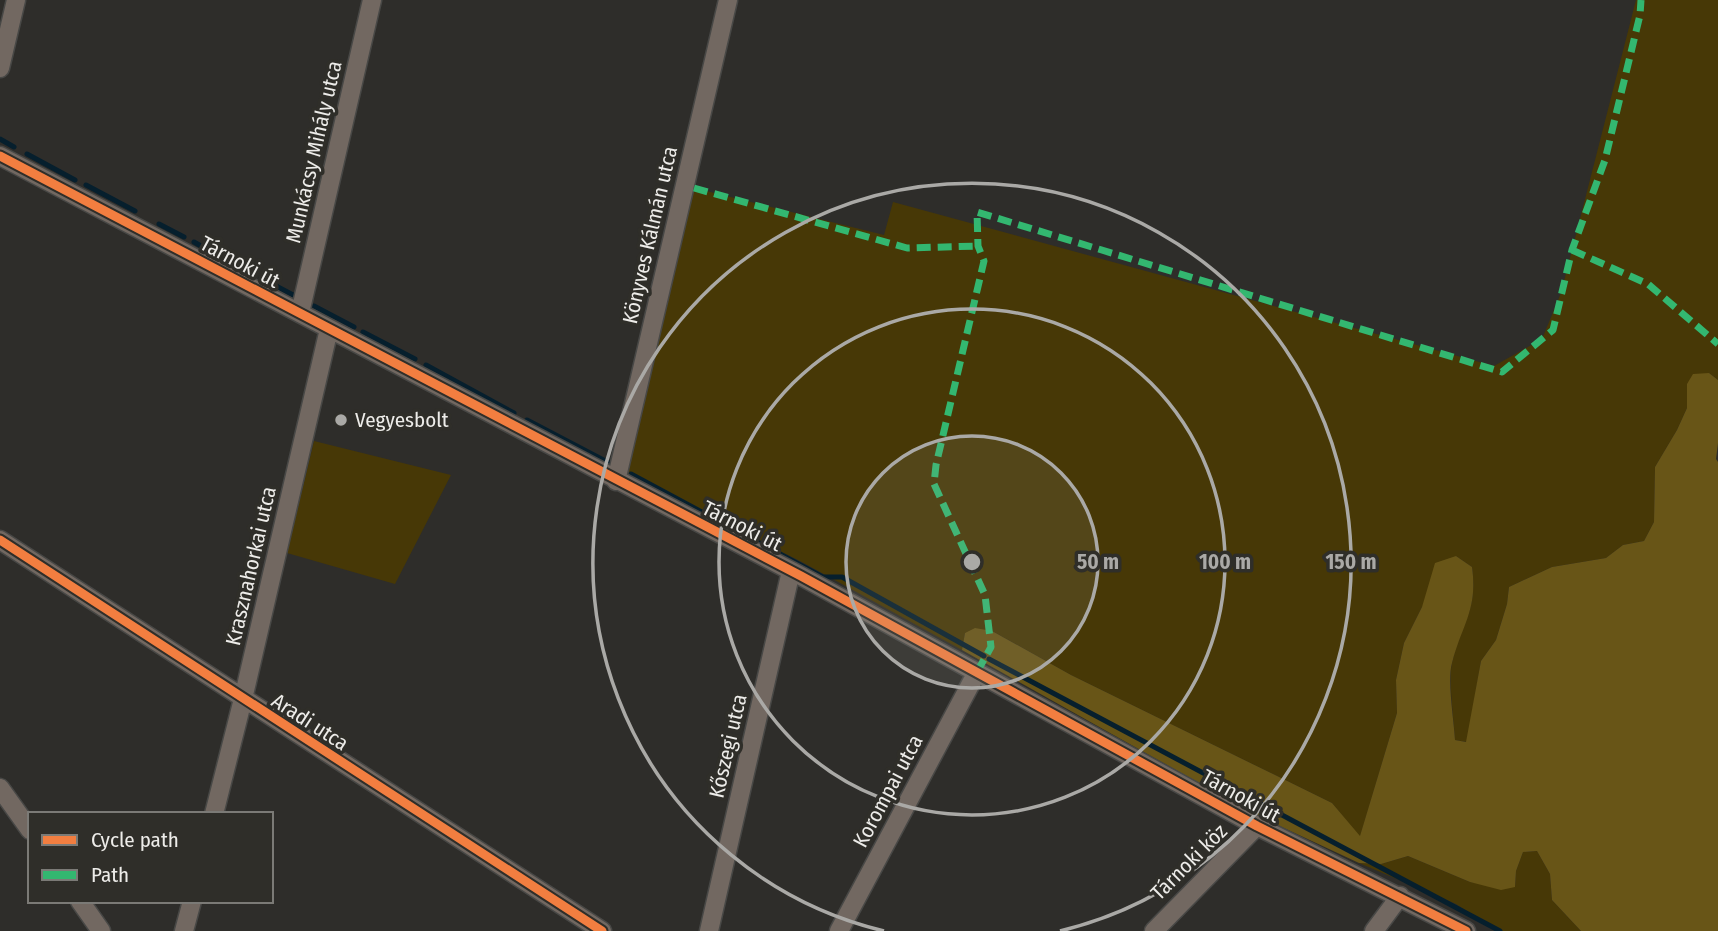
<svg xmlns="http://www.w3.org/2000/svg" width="1718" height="931" font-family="'Fira Sans Condensed',sans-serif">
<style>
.green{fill:#473806}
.forest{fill:#685517}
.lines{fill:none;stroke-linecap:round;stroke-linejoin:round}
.stream{stroke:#061f2d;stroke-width:5}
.minor-casing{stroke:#484846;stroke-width:21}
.minor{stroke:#726861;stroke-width:18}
.quiet{stroke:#33b770;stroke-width:7;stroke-dasharray:14 7;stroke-linecap:butt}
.cycleway-casing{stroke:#2f2e29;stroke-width:13}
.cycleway{stroke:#f27e40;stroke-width:9}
.ring{fill:none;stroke:#aaa9a6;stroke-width:3.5}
.poi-dot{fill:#aaa9a6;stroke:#2f2e29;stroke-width:2.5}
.labels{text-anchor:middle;stroke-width:7;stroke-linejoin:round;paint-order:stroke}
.street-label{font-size:21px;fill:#edece9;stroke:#2f2e29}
.poi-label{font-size:21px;fill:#edece9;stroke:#2f2e29;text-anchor:start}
.centre{fill:#aaa9a6;stroke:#2f2e29;stroke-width:3.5}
.ring-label{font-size:21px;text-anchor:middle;font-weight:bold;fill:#aaa9a6;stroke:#2f2e29;stroke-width:7;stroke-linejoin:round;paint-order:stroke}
</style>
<rect width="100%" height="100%" fill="#2e2d2a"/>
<path class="green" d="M 1636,0 L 1718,0 L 1718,380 L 1709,373 L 1687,384 L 1687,408 L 1677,430 L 1655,467 L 1654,522 L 1644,541 L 1623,545 L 1606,558 L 1552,567 L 1509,587 L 1507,604 L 1496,640 L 1481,661 L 1467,742 L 1455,740 C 1454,721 1448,680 1452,663 C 1461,624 1478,611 1472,567 L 1456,556 L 1422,607 L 1404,643 L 1396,680 L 1397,713 L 1360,837 L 1332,803 L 1071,675 L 992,631 L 965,633 L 962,650 L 800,561 L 624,474 L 694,188 L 884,235 L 893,202 L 1494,366 L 1542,339 L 1561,293 Z
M 314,441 L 451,475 L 395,584 L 287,553 Z
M 1537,851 L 1550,874 L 1552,900 L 1581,931 L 1496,931 L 1456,904 L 1359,863 L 1381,864 L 1408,856 L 1470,882 L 1515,887 L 1516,871 L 1523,852 Z"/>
<path class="forest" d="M 1709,373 L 1718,380 L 1718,443 L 1716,459 L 1718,462 L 1718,931 L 1581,931 L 1552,900 L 1550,874 L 1537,851 L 1523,852 L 1516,871 L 1515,887 L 1501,890 L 1470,882 L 1408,856 L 1381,864 L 1359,863 L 1258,816 L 962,650 L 965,633 L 975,628 L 992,631 L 1071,675 L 1332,803 L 1360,836 L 1397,713 L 1396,680 L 1404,643 L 1422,607 L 1435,563 L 1456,556 L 1472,567 C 1478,610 1462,624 1452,663 C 1447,680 1454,721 1455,740 L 1466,742 L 1481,661 L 1496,640 L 1507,604 L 1509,587 L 1552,567 L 1606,558 L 1623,545 L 1644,541 L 1654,522 L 1655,467 L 1677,430 L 1687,408 L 1687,384 L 1693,374 Z"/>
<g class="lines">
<path class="stream" d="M 0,139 L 14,147
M 27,154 L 75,180
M 86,185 L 135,211
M 159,224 L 184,237
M 194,242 L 208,250
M 220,256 L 250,272
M 261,278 L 295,296
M 314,306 L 354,327
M 363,332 L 415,359
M 426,365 L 514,413
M 527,420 L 613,465
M 631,474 L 823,577 L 842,577 L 984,656
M 989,659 L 1500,931"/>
<defs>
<path id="minor" d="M 0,68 L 16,0
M 0,156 L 801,576 L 1257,826 L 1466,931
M 300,313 L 372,0
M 616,481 L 728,0
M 0,540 L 602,931
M 0,788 L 30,830
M 214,814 L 243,699 L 329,329
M 80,901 L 101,931
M 184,931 L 192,901
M 709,931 L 791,571
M 839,931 L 977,672
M 1154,931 L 1257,826
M 1374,931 L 1400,896"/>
</defs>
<use href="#minor" class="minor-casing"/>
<use href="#minor" class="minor"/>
<path class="quiet" d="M 694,188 L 907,248 L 978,246
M 1572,250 L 1648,284 L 1718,344
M 977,672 L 991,647 L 985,595 L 934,484 L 936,465 L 984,261 L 978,246 L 977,212 L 1502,372 L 1553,330 L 1572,250 L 1605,160 L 1640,15 L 1641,0"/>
<defs>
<path id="cycleway" d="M 0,156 L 801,576 L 1257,826 L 1466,931
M 0,540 L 602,931"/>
</defs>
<use href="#cycleway" class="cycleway-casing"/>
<use href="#cycleway" class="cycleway"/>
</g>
<circle cx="972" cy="562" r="126" fill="#aaa9a6" fill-opacity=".12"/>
<g class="ring">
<circle cx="972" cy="562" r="126"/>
<circle cx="972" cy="562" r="253"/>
<path d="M884 931A379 379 0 1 1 1060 931"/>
</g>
<circle class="poi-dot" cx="341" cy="420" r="7"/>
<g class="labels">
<g class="street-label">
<text transform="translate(314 152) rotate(-77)" y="7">Munkácsy Mihály utca</text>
<text transform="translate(650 235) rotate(-77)" y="7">Könyves Kálmán utca</text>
<text transform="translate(240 262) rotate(28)" y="7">Tárnoki út</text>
<text transform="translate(742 526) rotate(27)" y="7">Tárnoki út</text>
<text transform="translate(251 566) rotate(-77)" y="7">Krasznahorkai utca</text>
<text transform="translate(310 722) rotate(33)" y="7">Aradi utca</text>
<text transform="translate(728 746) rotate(-77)" y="7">Kőszegi utca</text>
<text transform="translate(888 791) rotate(-62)" y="7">Korompai utca</text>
<text transform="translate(1241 796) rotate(29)" y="7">Tárnoki út</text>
<text transform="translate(1189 862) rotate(-45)" y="7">Tárnoki köz</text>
</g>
<g class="poi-label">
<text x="355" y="427">Vegyesbolt</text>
</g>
</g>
<circle cx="972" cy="562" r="10" class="centre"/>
<g class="ring-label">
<text x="1098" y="569">50 m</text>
<text x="1225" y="569">100 m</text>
<text x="1351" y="569">150 m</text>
</g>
<rect x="28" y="812" width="245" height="91" fill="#2f2e29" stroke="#7b7a76" stroke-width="2"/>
<rect x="42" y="835" width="35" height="10" fill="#f27e40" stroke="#7b7a76" stroke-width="2"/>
<text x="91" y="847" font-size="21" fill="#edece9">Cycle path</text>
<rect x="42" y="870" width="35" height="10" fill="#33b770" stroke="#7b7a76" stroke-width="2"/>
<text x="91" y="882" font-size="21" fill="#edece9">Path</text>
</svg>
